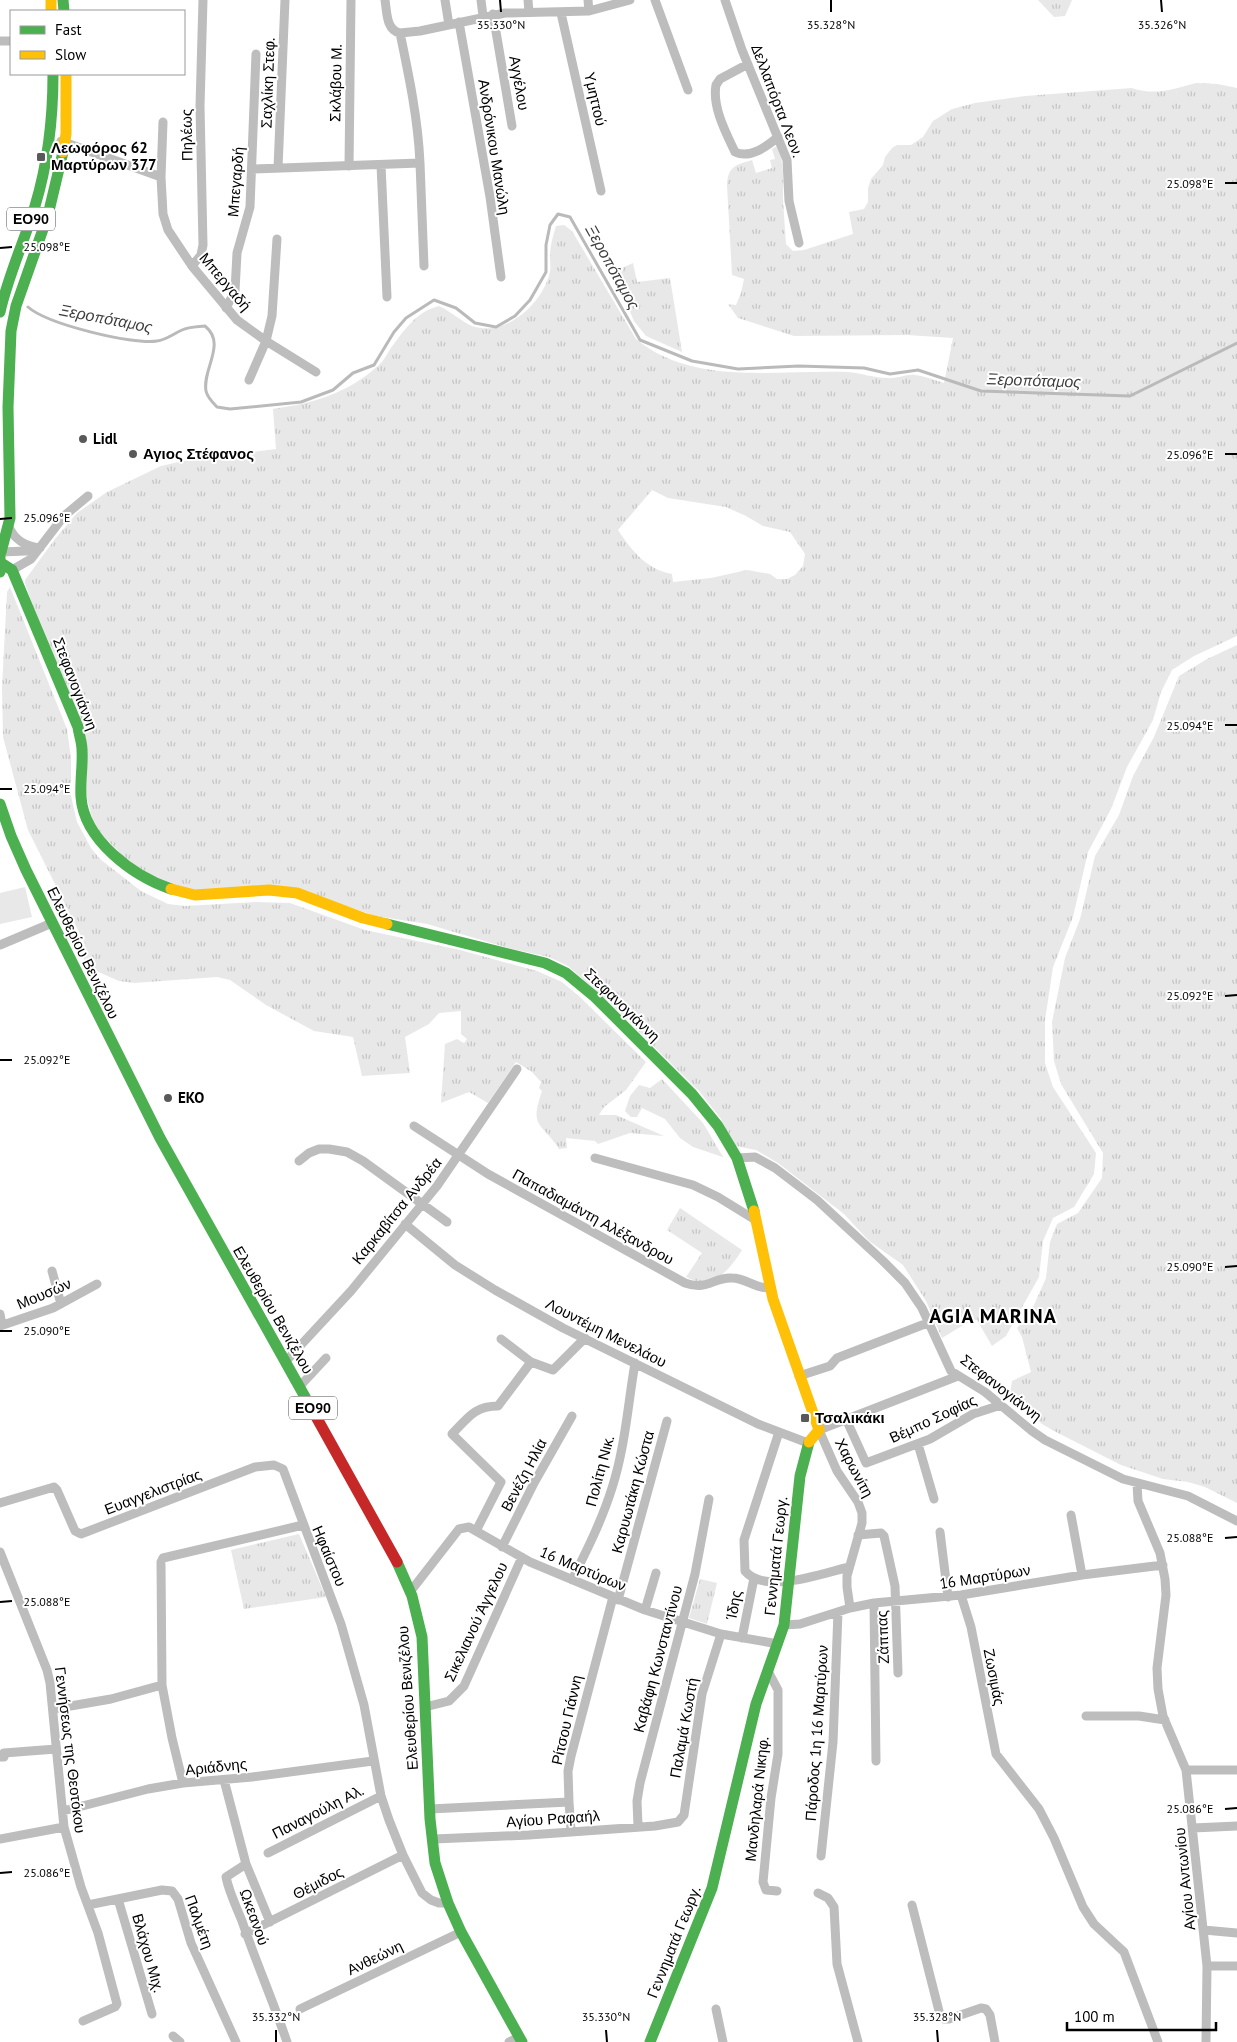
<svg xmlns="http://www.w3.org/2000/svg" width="1237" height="2042" font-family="'PT Sans',sans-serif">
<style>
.grass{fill:url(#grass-tufts);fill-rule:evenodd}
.pitch{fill:#e8e8e8}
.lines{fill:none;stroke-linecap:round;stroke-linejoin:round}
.stream{stroke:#bababa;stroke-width:3}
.street{stroke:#bdbdbd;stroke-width:9}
.fast{stroke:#4caf50;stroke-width:11}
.slow{stroke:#ffc107;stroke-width:11}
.jam{stroke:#c62828;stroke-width:11}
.ticks{fill:none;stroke:#000;stroke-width:2}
.poi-dot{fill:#595959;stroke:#fff;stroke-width:2}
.labels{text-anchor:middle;stroke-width:4;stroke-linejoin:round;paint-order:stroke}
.shield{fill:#fff;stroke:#4c4c4c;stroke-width:1}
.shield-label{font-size:14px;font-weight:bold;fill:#000}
.street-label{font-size:15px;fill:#000;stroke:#fff}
.poi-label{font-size:15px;font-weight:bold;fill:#000;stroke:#fff;text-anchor:start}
.water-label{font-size:16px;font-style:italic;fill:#3e3e3e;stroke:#fff}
.district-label{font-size:20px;font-weight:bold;letter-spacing:1px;fill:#000;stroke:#fff}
.ticks-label{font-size:12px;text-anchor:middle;fill:#000;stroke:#fff;stroke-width:4;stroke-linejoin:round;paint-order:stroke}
</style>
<defs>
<pattern id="grass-tufts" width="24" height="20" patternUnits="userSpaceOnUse" patternTransform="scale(1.25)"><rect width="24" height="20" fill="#e8e8e8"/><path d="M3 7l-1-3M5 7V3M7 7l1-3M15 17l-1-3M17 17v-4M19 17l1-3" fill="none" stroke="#c5c5c5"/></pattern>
</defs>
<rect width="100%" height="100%" fill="#fff"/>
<path class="grass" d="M 1038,0 L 1072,0 L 1065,16 L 1054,17 Z
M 1196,83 L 1218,84 L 1237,88 L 1237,636 L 1194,656 L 1172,670 L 1161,692 L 1153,720 L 1127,767 L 1111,809 L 1088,852 L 1073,917 L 1053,967 L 1045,1020 L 1045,1063 L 1053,1087 L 1096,1153 L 1094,1174 L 1074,1207 L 1053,1218 L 1043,1241 L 1039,1277 L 1006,1336 L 992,1346 L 977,1320 L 970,1321 L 942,1338 L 926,1301 L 903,1265 L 869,1241 L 844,1214 L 778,1163 L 756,1150 L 735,1146 L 721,1119 L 700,1092 L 610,1003 L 568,966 L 549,957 L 512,949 L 427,924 L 376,916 L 325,899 L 197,890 L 163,883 L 126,859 L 95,828 L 86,795 L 87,770 L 25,583 L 25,580 L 55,539 L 77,513 L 107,492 L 161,466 L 183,461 L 276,449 L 273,409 C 314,403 346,394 378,366 C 382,363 386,356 389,351 C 402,333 416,311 439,306 C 450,311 461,321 472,326 C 506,338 543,303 550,272 C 551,267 550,262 550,257 C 550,246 553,236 556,226 L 564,225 L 572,231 L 636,339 C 694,387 778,369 847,372 C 861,373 874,378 888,378 C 897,379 906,374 915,375 C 924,376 935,380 944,383 L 953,338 L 907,335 L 794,336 L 738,318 L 728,304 L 736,305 L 741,293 L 744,279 L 732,275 L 727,185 C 728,166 736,165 752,160 L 756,173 L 772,168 L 770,160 L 775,159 L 772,149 L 777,146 C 785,164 783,181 783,200 C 784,215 785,230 786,244 L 793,251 L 804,250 L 853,234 L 849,212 L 864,209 L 868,202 L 868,188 L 871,179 L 883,165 L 885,157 L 892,148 L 897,145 L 911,145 L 923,137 L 933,121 L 952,109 L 975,103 L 1025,96 L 1132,88 C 1155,96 1174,89 1196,83 ZM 652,490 L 668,498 L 726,507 L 746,516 L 763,526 L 790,532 L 805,554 L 803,566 L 795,575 L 787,579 L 777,579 L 770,574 L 747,570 L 711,578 L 673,582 L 672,574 C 646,569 632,551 618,530 Z
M 633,263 L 637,282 L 670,278 L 682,352 L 646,336 L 634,321 L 613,272 Z
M 10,587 L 67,729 L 71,758 L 71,796 L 77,822 L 91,848 L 100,859 L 141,891 L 168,904 L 185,906 L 256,902 L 290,903 L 365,930 L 460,950 L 537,971 L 562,982 L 580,997 L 646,1062 L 626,1090 L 604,1107 L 599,1115 L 616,1115 L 664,1136 L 630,1133 L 598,1144 L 595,1141 L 566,1138 L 567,1148 L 559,1149 C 541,1121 529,1129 542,1091 L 539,1088 L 541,1082 L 532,1072 L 516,1062 L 488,1103 L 469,1092 L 441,1103 L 445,1044 L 457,1039 L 464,1043 L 467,1039 L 461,1034 L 461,1011 L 439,1013 L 429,1024 L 405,1037 L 410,1073 L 362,1076 L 353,1037 L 314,1031 L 266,1005 L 230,980 L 217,977 L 134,983 L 119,981 L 87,967 L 83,957 L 85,944 L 28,830 L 3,737 L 2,687 L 7,592 Z
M 1237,645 L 1237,1503 L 1205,1487 L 1188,1482 L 1163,1479 L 1121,1465 L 1054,1431 L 1042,1424 L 1010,1394 L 1012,1381 L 1031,1372 L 1022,1337 L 1017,1328 L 1030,1314 L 1046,1278 L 1050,1242 L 1057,1224 L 1078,1213 L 1102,1178 L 1103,1153 L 1061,1084 L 1054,1061 L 1052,1022 L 1065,958 L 1080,919 L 1095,856 L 1119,815 L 1133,776 L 1154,737 L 1179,676 L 1207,659 Z
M 662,1079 L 703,1123 L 723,1157 L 693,1147 L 680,1138 L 665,1119 L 642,1108 L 637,1117 L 631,1117 L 625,1111 L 630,1096 L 639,1085 L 650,1088 Z
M 680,1208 L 742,1250 C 729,1271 712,1291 686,1277 L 702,1253 L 667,1230 Z
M 299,1534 L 326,1597 L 244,1609 L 231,1550 Z
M 700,1579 L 717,1583 L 707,1624 L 689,1618 Z"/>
<path class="pitch" d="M 25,887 L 32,917 L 0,924 L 0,893 Z"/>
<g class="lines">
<path class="stream" d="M 28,307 C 47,324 132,345 157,341 C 166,340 173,334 182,330 C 189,327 197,327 205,326 C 227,344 202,369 206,391 C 207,396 213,403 217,407 L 230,409 L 301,402 L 333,390 L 353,373 L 374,365 L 394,332 L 406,318 L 434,300 L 456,308 L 475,323 L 496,327 L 515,316 L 530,300 L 546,272 L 546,245 L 550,225 L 558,214 L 570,217 L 640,340 L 692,361 L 738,369 L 799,366 L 864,368 L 890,374 L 918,370 L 981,391 L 1130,396 L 1237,343"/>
<path class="street" d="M 445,0 L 449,25
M 481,0 L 483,16
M 528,0 L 529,12
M 588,0 L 589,11
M 655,0 L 688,90
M 725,0 L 742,50 L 787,160 L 789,201 L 799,243
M 561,13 L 601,191
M 493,14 L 512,126
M 459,22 L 490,197 L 501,277
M 400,33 L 420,31 L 505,13 L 589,11 L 630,0
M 0,41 L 11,41
M 748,64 L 720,79 L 716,85 C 712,107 726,133 735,152 C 750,159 766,147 778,137
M 61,141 L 161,177 L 163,214 L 168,230 L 192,266 L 237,320 L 266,341 L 316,372
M 420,163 L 424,266
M 381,165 L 387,297
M 349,166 L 351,0
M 278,168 L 285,0
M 252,169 L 420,163 C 418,119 409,76 400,33 C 386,30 387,12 385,0
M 161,177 L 163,122
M 192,266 L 201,255 L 203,245 L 200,106 L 203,0
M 226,308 L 235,291 L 237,253 L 250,207 L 256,54
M 249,380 L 266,341 L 272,316 L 277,239
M 9,527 C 15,541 26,546 40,548
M 1,552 L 26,551 L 37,549
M 12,570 L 31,559 L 64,516 L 88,496
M 0,945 L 52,923
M 414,1126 L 488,1174 L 685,1283 C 708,1291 713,1277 732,1278 C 746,1278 756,1289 770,1288
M 595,1158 L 693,1185 L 718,1197 L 757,1221
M 737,1158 L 755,1157 L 775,1168 L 817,1200 L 883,1261 L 905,1283 L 922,1308 L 951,1371 L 985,1392 L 1032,1431 L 1045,1440 L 1123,1479 L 1188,1496 L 1237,1521
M 299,1161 L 309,1153 L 319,1149 L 329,1149 L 347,1152 L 363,1161 L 447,1222
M 405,1224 L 455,1265 L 495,1290 L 563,1328 L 758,1424 L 808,1443
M 52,1271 L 61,1304
M 0,1314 L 2,1325
M 0,1326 L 53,1308 L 97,1284
M 501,1339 L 531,1362 L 553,1370 L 585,1338
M 286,1361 L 351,1291 L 437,1186 L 517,1069
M 799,1376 L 830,1366 L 837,1358 L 930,1322
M 300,1386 L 326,1358
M 846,1419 L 866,1463 L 930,1439 L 973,1414 L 1001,1405
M 779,1432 L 744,1540 L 745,1571 C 765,1595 823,1573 849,1567
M 918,1444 L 934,1499
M 1137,1484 L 1138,1501 L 1160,1553 L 1165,1579 L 1166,1595 L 1157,1668 L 1158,1689 L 1163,1716 L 1186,1770 L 1207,1966 L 1206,2042
M 0,1503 L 54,1487 L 57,1490 L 75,1531 L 81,1534 L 255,1467 L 274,1465 L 283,1469 L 341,1624 L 364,1705 L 381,1796 L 389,1820 L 403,1855 L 422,1893 L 431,1900 L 439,1903 L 448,1903
M 1071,1515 L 1082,1575
M 476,1531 L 501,1482 L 452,1434 C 468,1418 474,1406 498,1406 L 531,1362
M 940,1532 L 948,1597
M 858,1535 L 881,1533 L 884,1536 L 895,1586 L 898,1673
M 502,1547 L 534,1483 L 572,1416
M 0,1552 L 47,1670 L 50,1683 L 64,1827 L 81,1887 L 98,1933 L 117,2004 L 115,2007 L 83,2021
M 572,1580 C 587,1550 602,1520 612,1488 C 625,1448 628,1404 635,1363
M 410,1592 L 459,1529 L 469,1527 L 530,1562 L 645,1610 L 721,1634 L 778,1644
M 961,1595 L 971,1627 L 996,1754 L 1039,1809 L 1054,1838 L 1083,1907 L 1094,1924 L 1124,1952 L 1158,2042
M 618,1600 L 667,1421
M 874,1603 L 876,1761
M 850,1608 L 847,1587 L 847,1576 L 862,1523 L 862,1513 L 858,1502 L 837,1471 L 819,1430 L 958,1376
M 645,1610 L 656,1573
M 784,1625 L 800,1624 L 850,1608 L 874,1603 L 961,1595 L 1082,1575 L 1163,1565
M 742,1638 L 754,1578
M 768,1671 L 778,1690 L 778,1754 L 771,1798 L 763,1882 L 766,1890 L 777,1891
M 425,1707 L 449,1701 L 464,1686 L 522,1557
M 53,1709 L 111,1699 L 162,1685
M 1086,1716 L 1139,1716 L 1165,1720
M 0,1757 L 4,1757 L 4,1753 L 56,1749
M 1186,1770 L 1237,1770
M 224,1780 L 246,1864 L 226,1877 C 229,1892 236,1906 242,1921 C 256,1962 273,2001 287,2042
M 183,1783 L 172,1738 L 162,1685 L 161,1562 L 163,1558 L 303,1525
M 569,1802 L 571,1831
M 430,1809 L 569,1802 L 568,1771 L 571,1756 L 613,1597
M 63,1811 L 148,1789 L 183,1783 L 252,1777 L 373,1761
M 638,1826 L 637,1801 L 640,1783 L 695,1574 L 709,1499
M 1193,1828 L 1237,1826
M 0,1839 L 64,1827
M 434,1839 L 529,1835 L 655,1826 L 678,1822 L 684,1815 L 702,1694 L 721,1634
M 268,1853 L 381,1796
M 821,1856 L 833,1742 L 838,1612
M 246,1864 L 270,1922
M 818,1893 L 828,1898 L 834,1907 L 837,1964 L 858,2042
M 118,1899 L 152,2014
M 88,1905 L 162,1890 L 172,1891 L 178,1899 L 191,1943 L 236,2042
M 912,1905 L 940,2015 L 944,2019 L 949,2019 L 981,2008 L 986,2009 L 990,2015 L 995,2042
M 1204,1930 L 1237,1933
M 245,1934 L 403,1855
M 1207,1966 L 1237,1966
M 300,2009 L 461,1932
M 716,2009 L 723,2042
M 173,2036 L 180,2042
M 509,2042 L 519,2037"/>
<path class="fast" d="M 63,0 L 64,11
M 0,312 C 8,276 24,242 35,206 C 48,163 53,119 53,74
M 0,544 L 0,572
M 1,552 L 10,518 L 8,407 L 11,331 L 16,306 L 48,215 L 63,152
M 1,563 L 12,570 L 78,727 C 79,735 82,742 82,750 C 83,765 80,781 81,797 C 84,840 133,876 171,889
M 0,804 L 11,836 L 26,870 L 160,1138 L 314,1413
M 387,924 L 545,963 L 566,973 L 595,997 L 692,1094 L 718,1126 L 737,1158 L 754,1211
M 397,1562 L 412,1596 L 422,1637 L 430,1819 L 435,1863 L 448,1903 L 461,1932 L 522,2042
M 650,2042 L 712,1888 L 756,1704 L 784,1625 L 800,1476 L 809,1442"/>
<path class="slow" d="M 51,0 L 51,11
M 63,152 L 66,134 L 66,74
M 171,889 L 195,895 L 269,890 L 297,893 L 363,918 L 387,924
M 754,1211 L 773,1299 L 819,1430 L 809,1442"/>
<path class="jam" d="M 314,1413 L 397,1562"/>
</g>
<path class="ticks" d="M 500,0 L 501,12M 831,0 L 831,12M 1161,0 L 1162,12M 1225,183 L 1237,183M 0,248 L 12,247M 1225,454 L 1237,454M 0,519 L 12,518M 1225,725 L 1237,725M 0,789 L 12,789M 1225,996 L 1237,995M 0,1060 L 12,1060M 1225,1267 L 1237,1266M 0,1331 L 12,1331M 1225,1538 L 1237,1537M 0,1602 L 12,1601M 1225,1809 L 1237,1808M 0,1873 L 12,1872M 276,2030 L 276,2042M 606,2030 L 607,2042M 937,2030 L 938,2042"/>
<g class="poi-dot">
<rect x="36" y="152" width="10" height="10" rx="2.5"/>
<circle cx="83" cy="439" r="5"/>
<circle cx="133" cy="454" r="5"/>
<circle cx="168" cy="1098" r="5"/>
<rect x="800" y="1413" width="10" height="10" rx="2.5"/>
</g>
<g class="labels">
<g class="shield">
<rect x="7" y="207.5" width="48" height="23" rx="4"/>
<rect x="289" y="1396.5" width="48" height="23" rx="4"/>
</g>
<g class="shield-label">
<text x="31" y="224">ΕΟ90</text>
<text x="313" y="1413">ΕΟ90</text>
</g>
<g class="street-label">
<text transform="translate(268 83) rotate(-88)" y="5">Σαχλίκη Στεφ.</text>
<text transform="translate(336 83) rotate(-89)" y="5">Σκλάβου Μ.</text>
<text transform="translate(519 83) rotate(80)" y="5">Αγγέλου</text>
<text transform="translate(595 99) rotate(77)" y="5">Υμηττού</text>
<text transform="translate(777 101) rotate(69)" y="5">Δελλαπόρτα Λεον.</text>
<text transform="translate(187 135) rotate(-91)" y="5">Πηλέως</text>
<text transform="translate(494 147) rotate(81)" y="5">Ανδρόνικου Μανώλη</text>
<text transform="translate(236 182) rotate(-85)" y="5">Μπεγαρδή</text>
<text transform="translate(225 282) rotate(50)" y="5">Μπεργαδή</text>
<text transform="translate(75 684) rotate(69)" y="5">Στεφανογιάννη</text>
<text transform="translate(83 953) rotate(64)" y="5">Ελευθερίου Βενιζέλου</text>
<text transform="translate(622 1005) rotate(44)" y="5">Στεφανογιάννη</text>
<text transform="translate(397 1211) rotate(-51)" y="5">Καρκαβίτσα Ανδρέα</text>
<text transform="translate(593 1217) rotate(29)" y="5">Παπαδιαμάντη Αλέξανδρου</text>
<text transform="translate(44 1294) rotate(-23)" y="5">Μουσών</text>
<text transform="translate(273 1310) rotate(60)" y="5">Ελευθερίου Βενιζέλου</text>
<text transform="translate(606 1333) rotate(27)" y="5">Λουντέμη Μενελάου</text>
<text transform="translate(1001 1388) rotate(38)" y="5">Στεφανογιάννη</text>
<text transform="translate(933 1419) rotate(-25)" y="5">Βέμπο Σοφίας</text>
<text transform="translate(854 1468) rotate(62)" y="5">Χαρωνίτη</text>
<text transform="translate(600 1471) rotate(-75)" y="5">Πολίτη Νικ.</text>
<text transform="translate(524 1475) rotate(-62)" y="5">Βενέζη Ηλία</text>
<text transform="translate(153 1492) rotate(-21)" y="5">Ευαγγελιστρίας</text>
<text transform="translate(633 1492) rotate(-75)" y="5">Καρυωτάκη Κώστα</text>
<text transform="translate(329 1556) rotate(67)" y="5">Ηφαίστου</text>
<text transform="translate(776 1556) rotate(-84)" y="5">Γεννηματά Γεωργ.</text>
<text transform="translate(583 1569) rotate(23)" y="5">16 Μαρτύρων</text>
<text transform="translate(985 1577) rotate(-9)" y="5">16 Μαρτύρων</text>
<text transform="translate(734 1605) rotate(-79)" y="5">Ίδης</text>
<text transform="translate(476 1622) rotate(-65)" y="5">Σικελιανού Άγγελου</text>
<text transform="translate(883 1637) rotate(-92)" y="5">Ζάππας</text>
<text transform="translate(658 1659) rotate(-75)" y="5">Καβάφη Κωνσταντίνου</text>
<text transform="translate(994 1677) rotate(79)" y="5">Ζωσιμάς</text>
<text transform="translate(408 1698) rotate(-94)" y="5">Ελευθερίου Βενιζέλου</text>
<text transform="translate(567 1720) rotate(-77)" y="5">Ρίτσου Γιάννη</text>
<text transform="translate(684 1728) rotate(-80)" y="5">Παλαμά Κωστή</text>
<text transform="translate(817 1733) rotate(-86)" y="5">Πάροδος 1η 16 Μαρτύρων</text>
<text transform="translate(70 1750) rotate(83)" y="5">Γεννήσεως της Θεοτόκου</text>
<text transform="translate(216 1767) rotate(-6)" y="5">Αριάδνης</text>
<text transform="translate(757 1799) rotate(-84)" y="5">Μανδηλαρά Νικηφ.</text>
<text transform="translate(318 1812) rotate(-27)" y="5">Παναγούλη Αλ.</text>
<text transform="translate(553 1819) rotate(-4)" y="5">Αγίου Ραφαήλ</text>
<text transform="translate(1185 1879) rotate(-96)" y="5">Αγίου Αντωνίου</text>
<text transform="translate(318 1883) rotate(-27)" y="5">Θέμιδος</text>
<text transform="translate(254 1917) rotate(70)" y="5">Ωκεανού</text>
<text transform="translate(199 1922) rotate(70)" y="5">Παλμέτη</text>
<text transform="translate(674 1942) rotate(-68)" y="5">Γεννηματά Γεωργ.</text>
<text transform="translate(148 1953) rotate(74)" y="5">Βλάχου Μιχ.</text>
<text transform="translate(375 1958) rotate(-26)" y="5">Ανθεώνη</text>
</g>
<g class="poi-label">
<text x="51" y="153">Λεωφόρος 62<tspan x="51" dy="17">Μαρτύρων 377</tspan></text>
<text x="93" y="444">Lidl</text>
<text x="143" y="459">Αγιος Στέφανος</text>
<text x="178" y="1103">EKO</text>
<text x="815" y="1423">Τσαλικάκι</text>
</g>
<g class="water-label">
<text transform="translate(613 267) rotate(61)" y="6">Ξεροπόταμος</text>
<text transform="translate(106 318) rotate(11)" y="6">Ξεροπόταμος</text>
<text transform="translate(1034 380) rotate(2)" y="6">Ξεροπόταμος</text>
</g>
<g class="district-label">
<text x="993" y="1323">AGIA MARINA</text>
</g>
</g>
<g class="ticks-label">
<text x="1162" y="29">35.326°N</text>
<text x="501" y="29">35.330°N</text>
<text x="831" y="29">35.328°N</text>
<text x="1190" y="188">25.098°E</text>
<text x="47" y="251">25.098°E</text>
<text x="1190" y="459">25.096°E</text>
<text x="47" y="522">25.096°E</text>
<text x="1190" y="730">25.094°E</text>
<text x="47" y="793">25.094°E</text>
<text x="1190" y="1000">25.092°E</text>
<text x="47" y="1064">25.092°E</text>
<text x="1190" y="1271">25.090°E</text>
<text x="47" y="1335">25.090°E</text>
<text x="1190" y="1542">25.088°E</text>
<text x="47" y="1606">25.088°E</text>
<text x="1190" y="1813">25.086°E</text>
<text x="47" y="1877">25.086°E</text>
<text x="276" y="2021">35.332°N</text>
<text x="606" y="2021">35.330°N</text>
<text x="937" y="2021">35.328°N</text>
</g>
<rect x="10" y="10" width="175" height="65" fill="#ffffff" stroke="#999999"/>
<rect x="20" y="26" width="25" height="8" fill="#4caf50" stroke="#999999"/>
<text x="55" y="35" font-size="15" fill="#000000">Fast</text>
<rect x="20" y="51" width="25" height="8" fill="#ffc107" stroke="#999999"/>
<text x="55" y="60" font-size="15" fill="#000000">Slow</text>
<path d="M1067 2022v8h149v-8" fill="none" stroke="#000000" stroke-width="2.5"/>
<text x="1074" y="2022" font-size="15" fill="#000000" stroke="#ffffff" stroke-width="4" paint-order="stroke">100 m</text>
</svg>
